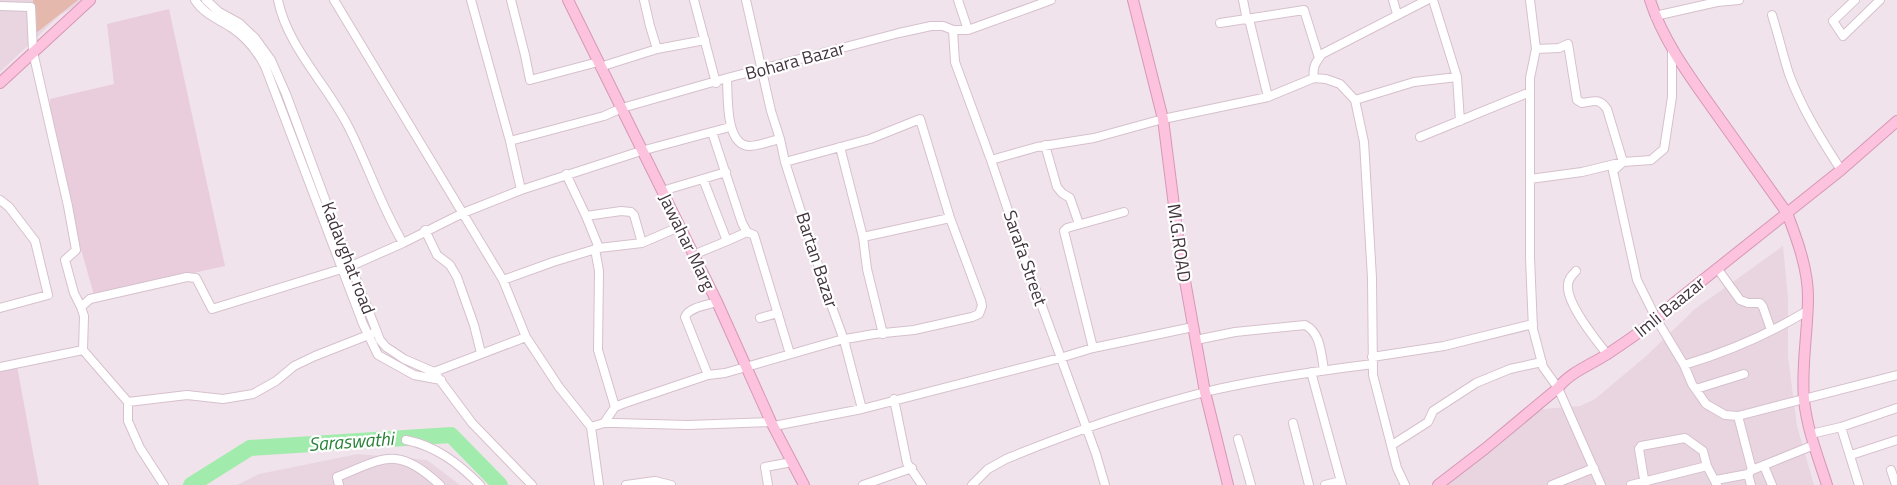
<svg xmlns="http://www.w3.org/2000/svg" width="1897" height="485" font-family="'Titillium Web',sans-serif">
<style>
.residential{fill:#e8d5e0}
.education{fill:#e9cddc}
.green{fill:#e4b8ad}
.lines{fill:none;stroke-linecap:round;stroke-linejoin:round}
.river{stroke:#a1ecad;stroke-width:16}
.street-casing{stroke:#d6c0cd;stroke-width:10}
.secondary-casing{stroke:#d598b7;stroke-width:12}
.street{stroke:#fff;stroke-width:8}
.secondary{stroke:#fcc2de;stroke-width:10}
.labels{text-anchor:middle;stroke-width:4.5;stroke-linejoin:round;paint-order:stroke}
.street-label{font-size:18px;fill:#42343d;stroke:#fff}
.water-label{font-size:19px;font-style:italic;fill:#2a823a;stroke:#fff}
</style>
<rect width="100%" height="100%" fill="#f1e3eb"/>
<path class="residential" d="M 0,0 L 86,0 L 60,15 L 0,72 Z
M 1783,246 L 1788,298 L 1788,357 L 1797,426 L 1814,485 L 1434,485 L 1531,410 L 1580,406 L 1595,399 L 1645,357 L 1695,309 Z
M 358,454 L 427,460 L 460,485 L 237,485 L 259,474 Z"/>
<path class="education" d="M 169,9 L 225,266 L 94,295 L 51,144 L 50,99 L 114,84 L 107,24 Z
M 17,366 L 39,485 L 0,485 L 0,370 Z"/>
<path class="green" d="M 33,0 L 78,0 L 36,33 Z"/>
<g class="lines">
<path class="river" d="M 191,485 L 250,448 L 451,435 L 500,485"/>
<defs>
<path id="street" d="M 195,0 C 204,14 218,19 232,28 C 247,38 257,51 265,66 L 363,324 L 378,355 L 414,375 L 441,380
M 206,0 L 219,12 L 239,23 L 255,38 L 271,60 L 286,94 L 329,210 L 380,340 L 386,347 L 404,359 L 434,372 L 472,423 L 532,485
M 278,0 C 287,46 327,85 348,126 C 368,165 381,206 403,243
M 334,0 L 503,280 L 526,337 L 559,387 L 591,427 L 599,485
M 471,0 L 510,141 L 521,190
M 511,0 L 525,55 L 530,80 L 598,62
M 644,0 L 650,26 L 657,49
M 694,0 L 716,83
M 746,0 L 771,111 L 780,139 L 785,162 L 829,299 L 844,340 L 862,409
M 958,0 L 968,30
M 1243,0 L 1247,20
M 1393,0 L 1397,14
M 1433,0 L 1457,77 L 1460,121
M 1530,0 L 1536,49 L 1530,78 L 1530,258 L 1533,329 L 1543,367 L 1558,388 L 1601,485
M 1855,0 L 1833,21 L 1843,36 L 1880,0
M 0,6 L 31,7 L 33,52 L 68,206 L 76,250 L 65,260 L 74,293 L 81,307
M 1772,15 C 1778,34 1783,55 1789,74 C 1802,109 1821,139 1841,170
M 1655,16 L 1717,2 L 1739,0
M 1249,19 L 1268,97
M 1220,23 L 1304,10 L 1319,58
M 953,30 L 955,62 L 991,160 L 1020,246 L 1096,454 L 1105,485
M 1536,49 L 1559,48 L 1568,44 L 1577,100 L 1582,103 C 1595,101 1599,98 1607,109 L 1623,162 L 1613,171 L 1637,280 L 1657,320 L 1684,365 L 1692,384 L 1706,404 L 1725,415 L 1738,416 L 1897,375
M 600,67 L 657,49 L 705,40
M 727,78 C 728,95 725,145 749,146 C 759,146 770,141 780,139
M 1314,78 C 1312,67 1316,62 1322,54 L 1427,0
M 1355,100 L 1414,82 L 1457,77
M 712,132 L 742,223 L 747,232 L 754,235 L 790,354
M 1420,137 L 1530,92
M 510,141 L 604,116 L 622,108 L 727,78 L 899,33 L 931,26 L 943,26 L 953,30 L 968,30 L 1051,0
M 1045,145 L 1057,187 L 1062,193 L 1070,198 L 1079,224
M 840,147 L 863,237 L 867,269 L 883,334
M 991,160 L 1037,147 L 1094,138 L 1163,119 L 1268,97 L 1314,78 L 1326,79 L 1340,84 L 1355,100 L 1364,142 L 1372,278 L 1373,375 L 1397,468 L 1405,485
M 566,174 L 586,216
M 703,179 L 727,241 L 747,232
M 1530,179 L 1582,172 L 1623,162 L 1651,160 L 1664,149 L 1672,97 L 1672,49
M 662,191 L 726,172
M 0,200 L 9,207 L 35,241 L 48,295 L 0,308
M 425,230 L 437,255 L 450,265 L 457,277 L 474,325 L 481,353
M 863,237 L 950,218
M 599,248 L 586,216 L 621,211 L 631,212 L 634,215 L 642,243
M 595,249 L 599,271 L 598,350 L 615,407
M 693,255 L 727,241
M 1717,268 L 1740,300 L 1748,303 L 1760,303 L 1763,307 L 1771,330
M 1576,271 C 1572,275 1568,279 1568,285 C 1566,303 1595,339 1607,354
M 503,280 L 553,262 L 599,248 L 642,243 L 679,227
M 760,318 L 778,313
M 1196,340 L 1235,332 L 1305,325 C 1321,333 1321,354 1324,370
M 1093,348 L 1064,231 L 1067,228 L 1124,212
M 83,350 L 84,316 L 81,307 L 90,299 L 187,277 L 196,278 L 212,309 L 351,266 L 403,243 L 463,213 L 521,190 L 641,151 L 730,127
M 1372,357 L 1444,346 L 1533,324
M 1684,365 C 1727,352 1769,334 1807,311
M 0,367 L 83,350 L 128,402 L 187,395 L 223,399 L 253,394 L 276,381 L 294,366 L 315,356 L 371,334
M 434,372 L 526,337
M 1311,372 L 1342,485
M 708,375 L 685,317 C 689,307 707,305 717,302
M 1696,389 L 1744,374
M 894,399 L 907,463 L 922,485
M 128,402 L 128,421 L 140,448 L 164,485
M 1738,416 L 1752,470 L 1748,474 L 1751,485
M 604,423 L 615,407 L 625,403 L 708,375 L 725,373 L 840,340 L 874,334 L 914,330 L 972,317 L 979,314 L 982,306 L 981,301 L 950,218 L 920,119 L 870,139 L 785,162
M 1293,423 L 1309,485
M 774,426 L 862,409 L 1060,358 L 1093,348 L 1193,327
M 591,427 L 604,423 L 615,423 L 688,425 L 771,422
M 1841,427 L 1859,485
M 1811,434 L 1841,427 L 1897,408
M 1238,439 L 1251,485
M 406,440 C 436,446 458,463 480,485
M 1392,445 L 1428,422 L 1433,411 L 1476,383 L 1510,369 L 1542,362
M 1851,455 L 1897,440
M 1764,466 L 1772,485
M 1752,470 L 1814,445
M 1891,470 L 1896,485
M 1716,480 L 1748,474
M 339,485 L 337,477 C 386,457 397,446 440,485
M 626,485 L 655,481 L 671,485
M 768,485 L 765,467 L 792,462
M 863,485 L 912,468
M 972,485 L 988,469 L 1006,459 C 1069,433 1139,409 1205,392 C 1260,379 1317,371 1373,364
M 1325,485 L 1341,481
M 1552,485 L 1594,468
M 1631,485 L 1707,466
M 1645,485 L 1639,449 L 1641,446 L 1685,438 L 1703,451 L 1707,466 L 1717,485"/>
<path id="secondary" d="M 568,0 L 717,302 L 771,422 L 804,485
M 1133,0 L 1163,119 L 1180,253 L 1205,392 L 1228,485
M 1650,0 C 1663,41 1691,78 1715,112 C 1739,146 1763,179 1787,213 C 1797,239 1808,269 1808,297 C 1808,332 1801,366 1804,400 C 1807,429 1818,457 1827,485
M 0,83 L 90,0
M 1438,485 L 1486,448 L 1558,388 C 1569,373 1590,365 1606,355 C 1630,339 1654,323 1674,303 L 1841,170 L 1897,121"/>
</defs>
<use href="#street" class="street-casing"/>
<use href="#secondary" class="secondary-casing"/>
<use href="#street" class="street"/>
<use href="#secondary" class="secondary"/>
</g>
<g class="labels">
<g class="street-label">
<text transform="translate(795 61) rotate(-15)" y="6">Bohara Bazar</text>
<text transform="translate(687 242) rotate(64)" y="6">Jawahar Marg</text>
<text transform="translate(1179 243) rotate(82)" y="6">M.G.ROAD</text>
<text transform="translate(348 258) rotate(69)" y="6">Kadavghat road</text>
<text transform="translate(1025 258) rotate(71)" y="6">Sarafa Street</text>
<text transform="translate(817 260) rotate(72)" y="6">Bartan Bazar</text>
<text transform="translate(1670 307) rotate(-39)" y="6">Imli Baazar</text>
</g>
<g class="water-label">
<text transform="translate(351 441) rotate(-4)" y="7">Saraswathi</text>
</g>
</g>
</svg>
